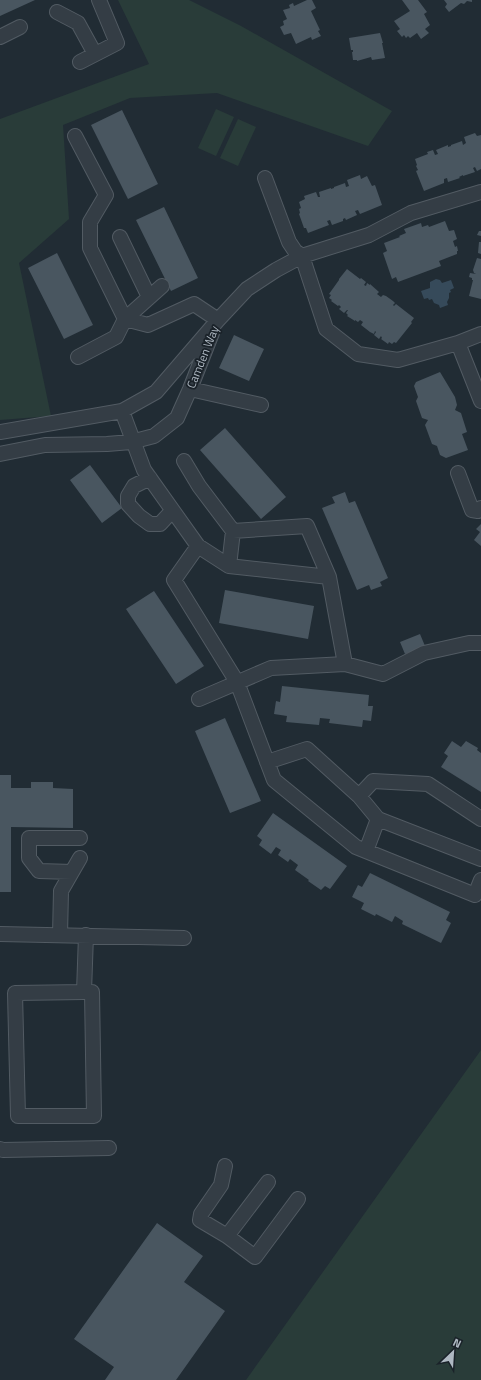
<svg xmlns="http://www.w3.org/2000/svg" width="481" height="1380" font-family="'Titillium Web',sans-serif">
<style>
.green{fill:#293c39}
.water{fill:#364a5a}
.building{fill:#495660}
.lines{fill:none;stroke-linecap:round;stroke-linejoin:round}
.minor-casing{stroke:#525b63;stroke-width:16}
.minor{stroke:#343d45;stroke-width:14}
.labels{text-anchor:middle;stroke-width:3.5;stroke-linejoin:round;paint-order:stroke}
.street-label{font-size:12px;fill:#aeb8c2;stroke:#1a2229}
</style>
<rect width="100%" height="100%" fill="#212c34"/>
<path class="green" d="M 118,0 L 189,0 L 241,26 L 392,111 L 368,146 L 217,93 L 130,98 L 63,125 L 69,219 L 19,263 L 51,416 L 0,420 L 0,119 L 149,64 Z
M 216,109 L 234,117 L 216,156 L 198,148 Z
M 238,119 L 256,127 L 238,166 L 220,158 Z
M 481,1050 L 481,1380 L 246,1380 Z"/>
<path class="water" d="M 436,279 L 440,280 L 442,283 L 451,280 L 454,288 L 450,290 L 451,292 L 449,293 L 449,298 L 447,302 L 448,305 L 440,308 L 439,305 L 434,303 L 432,299 L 429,300 L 428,298 L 424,299 L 421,291 L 430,288 L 430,282 Z"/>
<path class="building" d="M 0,0 L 35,0 L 0,16 Z
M 307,0 L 312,0 L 316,8 L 311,11 L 320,30 L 318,31 L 321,36 L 312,40 L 311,37 L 296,44 L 291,33 L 284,35 L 280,27 L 284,25 L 283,21 L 287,19 L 283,10 L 290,8 L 289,5 L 293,3 L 294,6 Z
M 402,0 L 418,0 L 427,12 L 424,14 L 430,25 L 425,29 L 429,33 L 421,39 L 417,33 L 410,38 L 408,36 L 406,38 L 404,35 L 402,37 L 397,31 L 400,29 L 394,21 L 410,11 Z
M 444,0 L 472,0 L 472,2 L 467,1 L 464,4 L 461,3 L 449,12 L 445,7 L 447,4 Z
M 380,33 L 383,43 L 382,43 L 385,58 L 372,60 L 371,57 L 357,61 L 357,60 L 353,60 L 352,52 L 353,52 L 353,50 L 351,50 L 349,38 Z
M 122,110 L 158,184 L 128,199 L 91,125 Z
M 475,133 L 477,136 L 481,135 L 481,169 L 477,171 L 475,167 L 473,168 L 475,172 L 463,176 L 463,175 L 459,177 L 460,178 L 448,182 L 447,178 L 444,179 L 444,183 L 424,191 L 416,171 L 418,170 L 416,166 L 417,165 L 415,159 L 428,154 L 427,152 L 433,150 L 435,155 L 438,154 L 436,150 L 448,145 L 448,147 L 451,146 L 451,145 L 462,141 L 463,145 L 466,143 L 464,137 Z
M 360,175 L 361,179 L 367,176 L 372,186 L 375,185 L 382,205 L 360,214 L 358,210 L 355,211 L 357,215 L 346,220 L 345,218 L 343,219 L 343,221 L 332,225 L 330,220 L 327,221 L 329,225 L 308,233 L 306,228 L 304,228 L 299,214 L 300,213 L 299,209 L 301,208 L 299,202 L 305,199 L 304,196 L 316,192 L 318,197 L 320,197 L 319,192 L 331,188 L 331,189 L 334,188 L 334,187 L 345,183 L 346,187 L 349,186 L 347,180 Z
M 164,207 L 198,278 L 171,291 L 136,220 Z
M 445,221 L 449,231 L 454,230 L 457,239 L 453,241 L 455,247 L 457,246 L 458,251 L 457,251 L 457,254 L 439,261 L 441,266 L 398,282 L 396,277 L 392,279 L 383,253 L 387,251 L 384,243 L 400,237 L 399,236 L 406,233 L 404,229 L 421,223 L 422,227 L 428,225 L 429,227 Z
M 479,231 L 481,231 L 481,236 L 477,235 Z
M 479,242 L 481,242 L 481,254 L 478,253 Z
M 57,253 L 93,325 L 64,339 L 28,268 Z
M 477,258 L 481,259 L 481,299 L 469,296 L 473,280 L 472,280 L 472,278 L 469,277 L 470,273 L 476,274 L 474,273 L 473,270 Z
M 347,269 L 360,279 L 361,278 L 366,282 L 364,285 L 366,286 L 367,283 L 370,285 L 370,284 L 379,292 L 377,294 L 381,297 L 383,295 L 386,296 L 393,301 L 395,303 L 393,305 L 394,306 L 396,304 L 414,318 L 411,322 L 412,323 L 396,343 L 394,342 L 392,344 L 389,342 L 388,344 L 381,339 L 382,338 L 381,336 L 379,339 L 374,335 L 376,332 L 375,331 L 374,334 L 370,332 L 361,325 L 363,322 L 360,320 L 358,322 L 355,320 L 355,321 L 347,316 L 348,315 L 346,313 L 348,310 L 347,310 L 344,313 L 339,309 L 341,307 L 339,305 L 338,306 L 331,301 L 332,300 L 329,298 L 331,295 L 329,294 L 339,280 L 339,279 Z
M 234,335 L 264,349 L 249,381 L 219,368 Z
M 440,372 L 455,397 L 457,405 L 455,410 L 461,413 L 467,432 L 462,434 L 468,450 L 446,458 L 440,455 L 437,446 L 432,444 L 425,425 L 428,420 L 422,418 L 416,401 L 418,397 L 414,386 L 416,382 Z
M 225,428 L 286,497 L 261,519 L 200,450 Z
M 90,465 L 122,508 L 102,523 L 70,480 Z
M 345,492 L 349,503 L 355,501 L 388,578 L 380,582 L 382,586 L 371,590 L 369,585 L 357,590 L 322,508 L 335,503 L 332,497 Z
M 481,524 L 481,546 L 474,540 L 480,532 L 476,529 Z
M 225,590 L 314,606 L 308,639 L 219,623 Z
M 154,591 L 204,666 L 176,684 L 126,609 Z
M 420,634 L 425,646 L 405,654 L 400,642 Z
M 282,686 L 369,695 L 368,706 L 373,706 L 371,721 L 363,720 L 362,727 L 329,723 L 330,719 L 320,718 L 319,725 L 286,722 L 287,716 L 274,714 L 276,701 L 280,702 Z
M 225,718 L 261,801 L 230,813 L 195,731 Z
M 452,741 L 461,747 L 466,741 L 478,748 L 477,750 L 481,753 L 481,792 L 441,767 L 448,756 L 444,753 Z
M 0,775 L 11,775 L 11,788 L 31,788 L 31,782 L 53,782 L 53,788 L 73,789 L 73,828 L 11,827 L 11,892 L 0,892 Z
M 273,813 L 347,866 L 330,889 L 325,886 L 321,890 L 308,881 L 309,880 L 295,870 L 298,865 L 290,859 L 288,862 L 278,855 L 281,850 L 276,847 L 271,854 L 259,845 L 262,840 L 257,836 Z
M 370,873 L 450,912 L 446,920 L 451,923 L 441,943 L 402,924 L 403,921 L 395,916 L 392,922 L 376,914 L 375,916 L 361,909 L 364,903 L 352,897 L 358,885 L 362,887 Z
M 157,1223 L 203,1256 L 184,1282 L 225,1311 L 176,1380 L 105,1380 L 114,1367 L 74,1339 Z"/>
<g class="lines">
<defs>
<path id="minor" d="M 57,12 L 78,23 L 95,54
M 0,37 L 20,27
M 80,62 L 117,43 L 99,0
M 75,136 L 106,195 L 90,222 L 90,248 L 125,319 L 148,325 L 194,304 L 218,320
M 265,178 L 289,242 L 295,251 L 302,256 L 369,235 L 411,213 L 481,192
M 120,237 L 149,297
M 458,343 L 481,334
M 78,357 L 116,337 L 125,319 L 162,286
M 190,389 L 261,405
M 122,411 L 144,470 L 198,546 L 174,580 L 237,682 L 274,780 L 356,847 L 475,895 L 481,880
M 0,432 L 122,411 L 156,392 L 218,320 L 247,289 L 276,270 L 302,256 L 326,329 L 358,354 L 398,360 L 458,343 L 481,401
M 0,454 L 45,445 L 107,444 L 131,442 L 154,436 L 177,418 L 190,389 L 212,333
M 184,461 L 199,486 L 233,531
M 458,473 L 472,510 L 478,511 L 481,508
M 150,478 L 134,486 L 128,496 L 128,504 L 139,516 L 150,524 L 160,524 L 172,511
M 198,546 L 229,566 L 329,577 L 345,664 L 271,668 L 199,699
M 229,566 L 233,531 L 307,526 L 329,577
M 345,664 L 383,674 L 424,653 L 469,643 L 481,643
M 267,762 L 307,749 L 359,796 L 373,781 L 428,784 L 481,819
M 359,796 L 378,819 L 366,851
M 378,819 L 481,859
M 72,872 L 39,871 L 29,858 L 29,838 L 80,838
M 0,934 L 184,938
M 60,935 L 61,891 L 80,858
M 84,992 L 92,992 L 94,1116 L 18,1116 L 15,993 L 84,992 L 86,935
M 0,1149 L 3,1150 L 109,1148
M 225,1166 L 221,1185 L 201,1214 L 200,1220 L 227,1236
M 268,1182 L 227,1236 L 255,1257 L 298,1199"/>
</defs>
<use href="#minor" class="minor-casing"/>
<use href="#minor" class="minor"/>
</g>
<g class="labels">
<g class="street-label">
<text transform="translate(203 357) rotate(-68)" y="4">Camden Way</text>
</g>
</g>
<g transform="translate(453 1352) rotate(25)" stroke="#1a2229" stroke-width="3" paint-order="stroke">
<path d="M0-3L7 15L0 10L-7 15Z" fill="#aeb8c2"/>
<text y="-6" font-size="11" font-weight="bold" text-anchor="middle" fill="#aeb8c2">N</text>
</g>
</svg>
